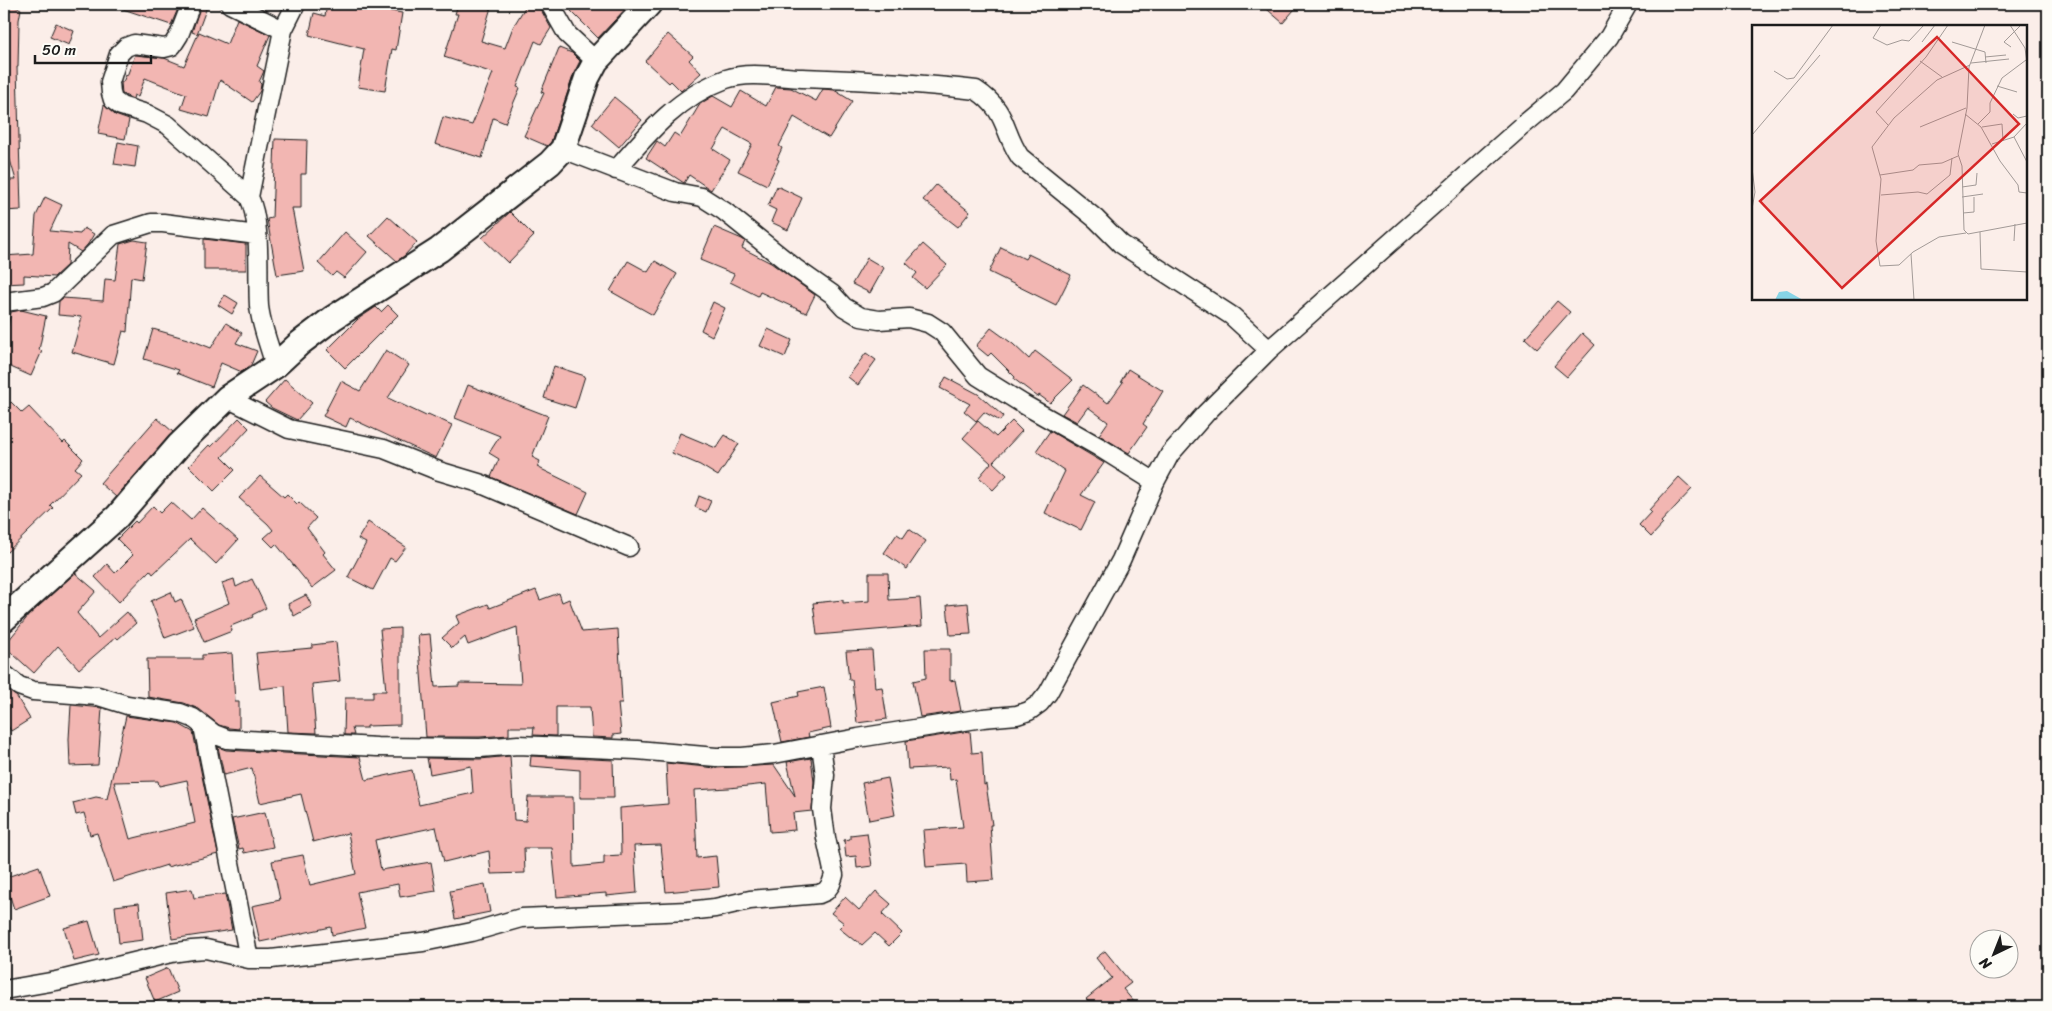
<svg xmlns="http://www.w3.org/2000/svg" width="2052" height="1011" font-family="Sriracha,sans-serif">
<style>
.building{fill:#f2b6b2;stroke:#1c1c1c;fill-rule:evenodd}
.lines{fill:none;stroke-linecap:round;stroke-linejoin:round}
.street-casing{stroke:#1c1c1c;stroke-width:21}
.secondary-casing{stroke:#1c1c1c;stroke-width:28}
.street{stroke:#fdfcf7;stroke-width:18}
.secondary{stroke:#fdfcf7;stroke-width:24}
.inset-road{fill:none;stroke:#a29a97;stroke-width:1}
.view{fill:#d62828;fill-opacity:0.15;stroke:#d62828;stroke-width:2.5}
.inset-edge{fill:none;stroke:#1c1c1c;stroke-width:2.5}
</style>
<rect width="100%" height="100%" fill="#fbeee9"/>
<filter id="ink" filterUnits="userSpaceOnUse"><feTurbulence type="fractalNoise" baseFrequency=".02" numOctaves="2"/><feDisplacementMap in="SourceGraphic" scale="10" xChannelSelector="R" yChannelSelector="G"/><feConvolveMatrix kernelMatrix="1 2 1 2 8 2 1 2 1" color-interpolation-filters="sRGB"/></filter>
<g filter="url(#ink)">
<path class="building" d="M 4,4 L 9,4 L 21,9 L 19,20 L 18,67 L 17,67 L 21,210 L 4,211 L 4,180 L 16,180 L 4,140 Z
M 115,4 L 180,4 L 171,25 L 114,6 Z
M 201,4 L 208,4 L 197,34 L 192,32 Z
M 327,4 L 369,4 L 368,7 L 402,13 L 396,50 L 392,49 L 385,91 L 358,87 L 364,49 L 309,35 L 314,13 L 325,16 Z
M 458,4 L 492,4 L 481,41 L 505,48 L 513,27 L 527,4 L 531,4 L 541,10 L 551,28 L 541,44 L 535,41 L 517,87 L 520,88 L 505,123 L 493,118 L 482,158 L 435,144 L 443,117 L 472,125 L 493,73 L 444,57 L 458,14 L 455,14 Z
M 578,4 L 630,4 L 598,38 L 571,11 Z
M 1261,4 L 1299,4 L 1283,23 Z
M 237,19 L 270,35 L 257,66 L 264,71 L 259,82 L 261,84 L 260,91 L 252,102 L 220,80 L 209,117 L 181,109 L 186,94 L 145,78 L 138,97 L 134,95 L 133,99 L 122,94 L 121,82 L 123,82 L 126,75 L 127,76 L 135,55 L 164,58 L 184,66 L 199,32 L 227,44 Z
M 56,23 L 74,31 L 69,45 L 50,37 Z
M 668,34 L 693,56 L 689,60 L 701,73 L 681,91 L 671,81 L 669,83 L 645,61 Z
M 559,48 L 572,53 L 580,61 L 574,73 L 551,142 L 547,146 L 524,136 L 544,93 L 541,92 Z
M 776,87 L 791,88 L 816,101 L 823,89 L 834,90 L 852,101 L 829,138 L 794,117 L 779,146 L 782,148 L 777,159 L 779,160 L 767,185 L 738,171 L 752,144 L 725,129 L 713,149 L 730,160 L 711,190 L 689,175 L 684,183 L 646,158 L 657,141 L 665,147 L 674,133 L 680,137 L 700,104 L 713,96 L 732,107 L 741,91 L 766,106 Z
M 614,97 L 642,120 L 619,147 L 592,124 Z
M 104,105 L 115,115 L 129,120 L 125,139 L 98,134 Z
M 275,139 L 307,140 L 306,174 L 301,174 L 301,208 L 292,208 L 304,271 L 277,275 L 267,219 L 272,218 Z
M 118,142 L 138,146 L 135,167 L 114,164 Z
M 936,185 L 970,212 L 958,227 L 923,200 Z
M 777,186 L 802,198 L 788,230 L 771,222 L 776,210 L 768,206 Z
M 45,197 L 62,205 L 50,231 L 80,234 L 84,228 L 94,234 L 88,244 L 81,252 L 68,244 L 67,265 L 54,277 L 24,275 L 24,283 L 4,284 L 4,256 L 33,254 L 36,216 Z
M 510,212 L 534,236 L 508,263 L 482,238 Z
M 388,216 L 417,242 L 404,256 L 397,261 L 369,236 Z
M 714,227 L 742,239 L 745,241 L 742,248 L 771,263 L 815,295 L 806,313 L 760,292 L 758,296 L 730,282 L 734,274 L 700,260 Z
M 345,232 L 367,252 L 344,278 L 336,272 L 332,276 L 318,263 Z
M 204,239 L 246,244 L 246,270 L 204,270 Z
M 134,240 L 147,242 L 142,279 L 131,277 L 127,332 L 123,331 L 114,364 L 72,352 L 82,317 L 58,315 L 59,301 L 63,298 L 103,301 L 105,279 L 115,280 L 120,244 Z
M 923,244 L 947,265 L 925,288 L 913,278 L 917,273 L 906,263 Z
M 1001,247 L 1025,259 L 1028,254 L 1071,275 L 1056,305 L 989,272 Z
M 867,258 L 884,268 L 870,293 L 852,284 Z
M 628,261 L 648,272 L 655,261 L 677,274 L 653,315 L 610,291 Z
M 225,295 L 238,303 L 232,314 L 218,305 Z
M 1557,301 L 1570,312 L 1537,349 L 1525,338 Z
M 713,302 L 725,308 L 712,336 L 701,330 Z
M 388,305 L 398,315 L 345,368 L 327,350 L 358,319 L 376,307 L 381,312 Z
M 21,310 L 46,316 L 39,350 L 42,351 L 31,376 L 4,364 L 4,324 L 8,326 L 11,312 Z
M 226,323 L 242,333 L 236,343 L 257,351 L 251,365 L 242,372 L 221,363 L 212,387 L 177,373 L 179,370 L 144,359 L 153,329 L 191,340 L 211,348 Z
M 991,328 L 1013,344 L 1029,359 L 1035,351 L 1073,380 L 1050,403 L 1039,395 L 1038,397 L 1014,379 L 1015,377 L 991,353 L 988,356 L 976,346 Z
M 768,329 L 792,340 L 785,357 L 760,346 Z
M 1582,333 L 1595,345 L 1567,377 L 1554,366 Z
M 386,350 L 409,365 L 388,398 L 426,416 L 428,414 L 452,425 L 436,458 L 350,418 L 346,427 L 323,416 L 341,381 L 360,391 Z
M 866,353 L 876,360 L 858,385 L 848,377 Z
M 554,366 L 585,376 L 575,408 L 544,398 Z
M 1128,369 L 1163,391 L 1143,424 L 1147,427 L 1129,453 L 1099,435 L 1108,422 L 1088,407 L 1077,422 L 1062,414 L 1083,385 L 1108,403 L 1123,382 L 1121,381 Z
M 946,377 L 978,394 L 1003,416 L 1000,421 L 984,412 L 976,421 L 964,411 L 970,404 L 940,388 Z
M 285,379 L 312,403 L 297,420 L 272,408 L 265,402 Z
M 468,385 L 548,416 L 532,457 L 540,461 L 537,467 L 588,492 L 578,514 L 491,477 L 499,459 L 489,453 L 500,436 L 455,418 Z
M 11,402 L 22,413 L 29,407 L 63,443 L 65,441 L 83,459 L 75,468 L 81,473 L 50,505 L 53,508 L 4,555 L 4,409 Z
M 157,418 L 173,432 L 116,497 L 100,483 Z
M 239,418 L 249,428 L 222,457 L 235,470 L 214,491 L 189,466 L 209,445 L 211,447 Z
M 978,421 L 996,437 L 1012,421 L 1022,431 L 993,462 L 1007,475 L 993,490 L 979,477 L 991,463 L 963,438 Z
M 1050,431 L 1104,463 L 1081,495 L 1095,502 L 1081,530 L 1045,513 L 1065,471 L 1036,451 Z
M 680,433 L 716,448 L 725,435 L 739,444 L 718,476 L 700,465 L 672,453 Z
M 260,476 L 284,497 L 287,494 L 297,504 L 299,502 L 316,518 L 307,528 L 325,552 L 323,554 L 336,570 L 312,588 L 276,544 L 273,547 L 264,538 L 273,530 L 268,524 L 239,498 Z
M 1679,477 L 1692,489 L 1661,522 L 1663,524 L 1651,537 L 1639,525 L 1651,512 L 1649,510 Z
M 699,496 L 711,501 L 706,512 L 695,507 Z
M 171,502 L 191,520 L 202,508 L 238,540 L 216,564 L 190,539 L 153,574 L 150,570 L 119,602 L 95,577 L 107,564 L 115,573 L 133,555 L 117,539 L 135,521 L 137,523 L 153,506 L 160,513 Z
M 368,522 L 406,547 L 395,561 L 390,558 L 373,590 L 348,577 L 366,543 L 358,539 Z
M 909,529 L 926,541 L 907,569 L 884,553 L 897,534 L 903,538 Z
M 75,573 L 96,591 L 77,613 L 98,638 L 127,612 L 136,623 L 118,639 L 116,637 L 79,669 L 58,646 L 34,673 L 4,646 L 29,615 Z
M 869,573 L 888,573 L 889,600 L 920,598 L 922,626 L 817,635 L 813,603 L 843,600 L 843,603 L 869,601 Z
M 234,579 L 236,587 L 252,579 L 266,608 L 252,615 L 253,617 L 231,626 L 232,631 L 204,642 L 194,618 L 229,603 L 222,583 Z
M 536,590 L 540,600 L 559,593 L 562,602 L 569,599 L 582,632 L 618,629 L 622,703 L 618,703 L 621,734 L 613,735 L 613,738 L 592,737 L 590,707 L 556,707 L 556,736 L 533,735 L 534,727 L 509,727 L 509,735 L 480,737 L 426,737 L 418,635 L 430,634 L 435,687 L 459,686 L 459,683 L 521,684 L 517,627 L 468,645 L 465,637 L 452,648 L 442,638 L 459,623 L 456,616 L 488,604 L 490,608 Z
M 171,592 L 175,602 L 181,599 L 194,627 L 165,638 L 151,601 Z
M 306,595 L 312,606 L 294,616 L 288,604 Z
M 968,603 L 971,634 L 950,635 L 947,605 Z
M 400,628 L 400,725 L 367,726 L 367,728 L 352,728 L 354,735 L 344,735 L 345,698 L 373,698 L 373,691 L 386,691 L 380,629 Z
M 336,642 L 340,681 L 312,684 L 316,733 L 288,732 L 285,686 L 260,689 L 256,653 L 312,648 L 312,645 Z
M 925,649 L 950,649 L 950,681 L 955,680 L 961,711 L 920,717 L 913,681 L 926,678 Z
M 872,650 L 875,688 L 882,687 L 887,719 L 857,723 L 852,680 L 849,680 L 846,651 Z
M 232,653 L 235,702 L 239,702 L 239,729 L 229,728 L 219,725 L 199,709 L 184,703 L 148,697 L 147,659 L 202,659 L 202,655 Z
M 4,687 L 17,697 L 30,719 L 11,731 L 4,719 Z
M 824,687 L 831,728 L 808,733 L 809,737 L 782,742 L 773,702 L 799,696 L 798,692 Z
M 71,705 L 102,708 L 98,765 L 70,766 L 69,739 Z
M 126,716 L 177,723 L 193,732 L 218,854 L 167,867 L 167,865 L 113,882 L 97,833 L 90,835 L 84,813 L 76,815 L 73,803 L 96,797 L 107,799 ZM 187,780 L 195,823 L 130,839 L 114,782 L 158,781 L 159,786 Z
M 970,731 L 972,753 L 982,752 L 984,785 L 986,784 L 992,825 L 990,825 L 994,880 L 967,882 L 966,864 L 926,867 L 923,830 L 963,827 L 956,779 L 950,780 L 949,767 L 908,769 L 906,741 Z
M 218,747 L 226,750 L 360,757 L 366,780 L 412,770 L 419,805 L 473,793 L 471,766 L 430,774 L 427,758 L 480,759 L 510,756 L 514,820 L 526,821 L 528,797 L 573,797 L 574,867 L 604,864 L 604,856 L 621,855 L 620,808 L 668,804 L 666,763 L 716,768 L 774,765 L 795,796 L 787,762 L 811,758 L 814,782 L 812,811 L 793,813 L 795,830 L 770,832 L 766,784 L 729,788 L 694,790 L 697,858 L 716,856 L 719,887 L 666,892 L 661,845 L 634,846 L 637,893 L 606,896 L 606,893 L 557,897 L 552,848 L 524,848 L 525,873 L 491,874 L 489,851 L 444,862 L 436,827 L 375,840 L 381,870 L 431,862 L 436,891 L 400,897 L 398,884 L 357,892 L 365,928 L 332,935 L 331,927 L 260,942 L 252,906 L 280,900 L 272,861 L 303,855 L 310,885 L 356,874 L 348,833 L 313,842 L 301,794 L 260,803 L 252,768 L 224,775 Z
M 531,756 L 613,760 L 614,798 L 580,798 L 580,770 L 530,766 Z
M 888,778 L 895,815 L 869,820 L 862,783 Z
M 265,812 L 273,847 L 244,853 L 243,848 L 239,849 L 232,819 Z
M 867,833 L 872,866 L 857,868 L 856,856 L 846,857 L 844,840 L 850,839 L 850,835 Z
M 39,866 L 50,896 L 14,909 L 4,878 Z
M 485,884 L 490,912 L 455,919 L 450,891 Z
M 192,889 L 194,898 L 225,894 L 232,930 L 172,939 L 166,893 Z
M 876,891 L 891,904 L 882,914 L 902,933 L 889,946 L 875,933 L 862,945 L 856,940 L 855,941 L 839,928 L 844,923 L 831,913 L 845,897 L 859,910 Z
M 139,903 L 143,940 L 119,943 L 115,906 Z
M 89,921 L 99,955 L 74,961 L 64,928 Z
M 1105,951 L 1131,983 L 1123,989 L 1134,1002 L 1127,1007 L 1093,1007 L 1086,999 L 1112,978 L 1096,958 Z
M 168,968 L 178,992 L 155,1002 L 145,978 Z"/>
<g class="lines">
<defs>
<path id="street" d="M 191,4 L 179,35 L 172,46 L 164,48 L 134,44 L 126,47 L 119,54 L 110,82 L 111,93 L 113,100 L 121,106 L 147,114 L 168,125 L 249,197
M 230,4 L 283,30
M 550,4 L 567,34 L 596,61
M 563,149 L 675,192 L 702,197 L 724,211 L 795,268 L 832,294 L 844,307 L 861,317 L 879,320 L 909,318 L 928,323 L 942,332 L 978,376 L 1023,404 L 1099,447 L 1155,482
M 616,170 C 647,134 679,96 726,79 C 749,71 778,77 802,78 C 860,80 918,83 976,90 C 1008,111 1002,130 1020,157 L 1096,219 L 1121,244 L 1232,316 L 1269,350
M 4,302 L 43,297 L 53,293 L 113,235 L 151,223 L 163,223 L 257,235
M 275,366 C 270,347 261,326 259,306 C 257,275 262,224 249,197 L 283,30 L 296,4
M 227,398 L 289,429 L 384,449 L 439,471 L 479,483 L 629,547
M 4,674 L 19,686 L 33,691 L 98,696 L 127,705 L 180,713 L 193,718 L 214,734 L 227,739 L 377,747 L 480,748 L 518,745 L 637,750 L 716,757 L 742,757 L 774,754 L 858,738 L 983,718 L 1017,715 L 1029,711 L 1040,703 L 1048,693 L 1121,560 L 1155,482 L 1170,454 L 1206,413 L 1269,350 L 1521,127 L 1564,91 L 1609,37 L 1628,4
M 203,726 L 249,959
M 4,990 L 56,981 L 171,953 L 192,950 L 206,949 L 249,959 L 271,959 L 423,942 L 472,932 L 521,918 L 688,911 L 715,908 L 750,900 L 819,894 L 826,891 L 831,884 L 834,875 L 826,838 L 822,809 L 825,775 L 821,745"/>
<path id="secondary" d="M 4,619 L 117,517 L 179,445 L 227,398 L 275,366 L 300,343 L 333,318 L 439,250 L 550,163 L 563,149 L 587,78 L 596,61 L 649,4"/>
</defs>
<use href="#street" class="street-casing"/>
<use href="#secondary" class="secondary-casing"/>
<use href="#street" class="street"/>
<use href="#secondary" class="secondary"/>
</g>
</g>
<g transform="translate(1752 25)">
<rect width="275" height="275" fill="#fbeee9"/>
<path d="M 35,266 L 51,275 L 23,275 L 27,267 Z" fill="#87d4e6"/>
<path class="inset-road" d="M 129,0 L 121,13 L 135,20 L 150,15 L 157,16 L 172,0M 233,0 L 217,42 L 215,83 L 206,129 L 210,141 L 212,205 L 216,209 L 275,198M 258,0 L 273,23 L 275,38M 170,17 L 183,0M 200,17 L 233,27 L 234,38M 259,22 L 252,17 L 269,0M 233,32 L 254,30M 168,36 L 190,52M 219,38 L 257,34M 22,46 L 35,54 L 42,53 L 81,0M 245,61 L 265,67M 213,89 L 229,102 L 248,136 L 266,160 L 267,167 L 275,168M 261,89 L 266,93 L 275,91M 226,99 L 238,87 L 238,78 L 250,53 L 274,35M 136,100 L 124,87 L 174,32 L 196,0M 168,102 L 214,83M 230,102 L 250,99 L 251,116M 0,110 L 68,30M 262,112 L 275,137M 240,119 L 262,112 L 275,98M 0,143 L 3,167 L 0,184M 128,150 L 161,145 L 167,140 L 190,138 L 206,131M 210,162 L 224,160 L 225,148M 129,170 L 166,167 L 175,169 L 198,150 L 200,133M 210,172 L 231,169M 211,188 L 222,187 L 222,172M 228,207 L 229,244 L 275,247M 214,208 L 187,212 L 161,227 L 147,240 L 128,241 L 124,216 L 129,154 L 120,122 L 142,93 L 185,55 L 218,40M 262,216 L 263,199M 159,229 L 162,275"/>
<path class="view" d="M 185,12 L 267,99 L 90,263 L 8,176 Z"/>
<rect width="275" height="275" class="inset-edge"/>
</g>
<rect width="2052" height="1011" fill="none" stroke="#fdfcf7" stroke-width="20"/>
<rect x="10" y="10" width="2032" height="991" fill="none" stroke="#1c1c1c" stroke-width="2" filter="url(#ink)"/>
<g transform="translate(1994 954) rotate(223)"><circle r="24" fill="#fdfcf7" stroke="#a3a29f"/>
<path d="M0-4L9 19L0 12L-9 19Z" fill="#1c1c1c"/>
<text y="-8" font-size="14" font-weight="bold" text-anchor="middle" fill="#1c1c1c">N</text>
</g>
<path d="M35 55v8h116v-8" fill="none" stroke="#1c1c1c" stroke-width="2.5"/>
<text x="42" y="55" font-size="15" fill="#1c1c1c" stroke="#fdfcf7" stroke-width="4" paint-order="stroke">50 m</text>
</svg>
